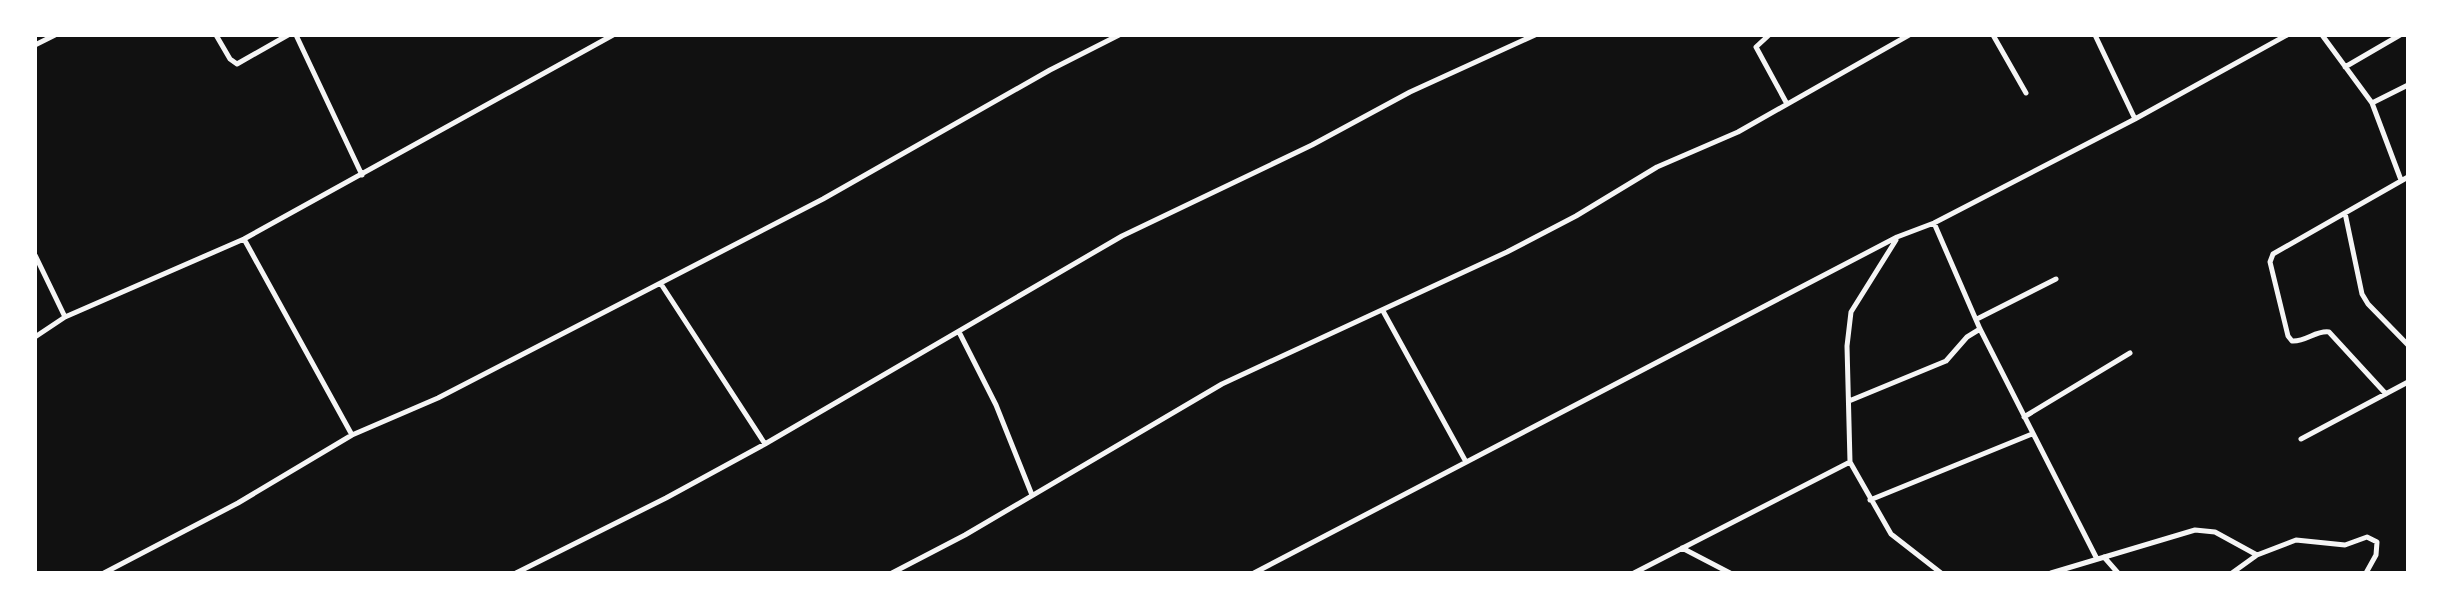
<svg xmlns="http://www.w3.org/2000/svg" width="2443" height="608" font-family="Manrope,sans-serif">
<style>
.lines{fill:none;stroke-linecap:round;stroke-linejoin:round}
.minor{stroke:#f5f5f5;stroke-width:5}
</style>
<rect width="100%" height="100%" fill="#111"/>
<g class="lines">
<path class="minor" d="M 216,35 L 230,59 L 237,64 L 288,35
M 296,35 L 362,175
M 1769,35 L 1756,47 L 1787,104
M 1993,35 L 2026,93
M 2095,35 L 2135,119
M 2322,35 L 2372,103 L 2401,180
M 35,45 L 55,35
M 2345,67 L 2400,35
M 2372,103 L 2408,85
M 2345,213 L 2362,294 L 2368,304 L 2408,345
M 1934,223 L 1980,329 L 2097,559
M 244,239 L 352,435
M 1896,240 L 1851,312 L 1847,346 L 1850,462 L 1891,534 L 1941,573
M 35,255 L 65,317
M 661,284 L 765,444
M 1383,311 L 1466,462
M 1977,319 L 2056,279
M 959,332 L 996,405 L 1032,495
M 35,337 L 65,317 L 244,239 L 613,35
M 2386,394 L 2329,332 C 2316,330 2306,342 2292,341 L 2288,336 L 2270,262 L 2273,254 L 2408,177
M 1849,401 L 1946,361 L 1967,337 L 1980,329
M 2024,417 L 2130,353
M 2301,439 L 2408,382
M 1870,500 L 2032,434
M 1682,548 L 1730,573
M 2104,557 L 2118,573
M 104,573 L 238,503 L 352,435 L 438,398 L 823,199 L 1050,70 L 1119,35
M 516,573 L 666,498 L 765,444 L 1122,236 L 1312,145 L 1410,92 L 1535,35
M 892,573 L 965,535 L 1222,384 L 1507,252 L 1576,216 L 1657,167 L 1738,132 L 1909,35
M 1254,573 L 1897,237 L 1934,223 L 2135,119 L 2287,35
M 1634,573 L 1850,462
M 2051,573 L 2195,530 L 2215,532 L 2257,555
M 2232,573 L 2257,555 L 2296,540 L 2345,545 L 2367,537 L 2377,542 L 2376,555 L 2366,573"/>
</g>
<rect width="2443" height="608" fill="none" stroke="#ffffff" stroke-width="74"/>
</svg>
